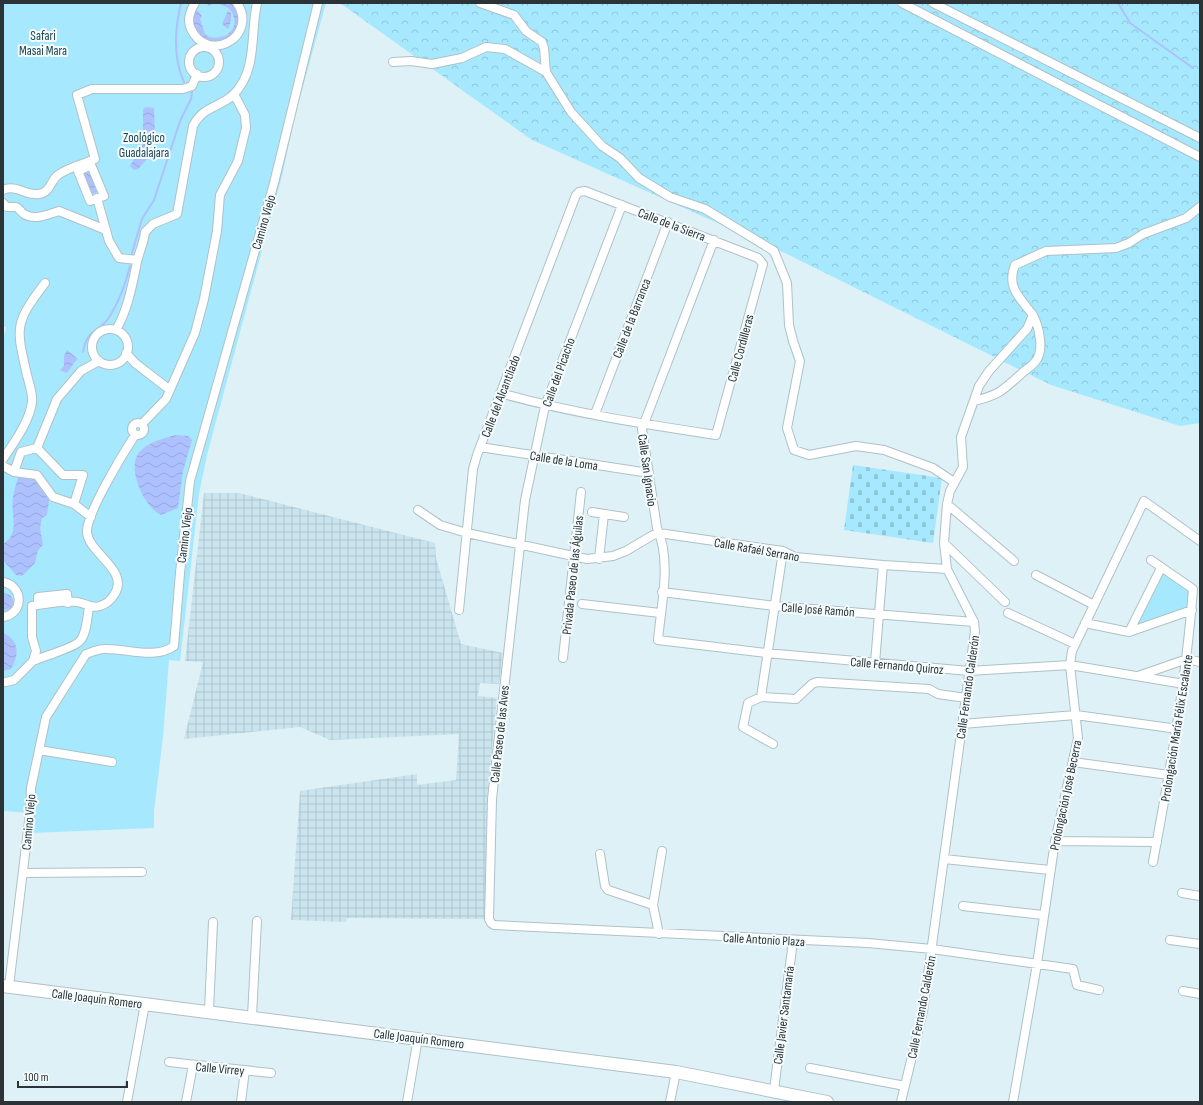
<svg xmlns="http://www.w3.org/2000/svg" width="1203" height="1105" font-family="'Sofia Sans Condensed',sans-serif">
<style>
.industrial{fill:url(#industrial-grid)}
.forest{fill:url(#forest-crowns)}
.cemetery{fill:url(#cemetery-stones)}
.park{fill:#a6e8fe}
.water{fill:url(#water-waves)}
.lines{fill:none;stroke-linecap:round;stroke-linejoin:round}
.stream{stroke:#aec1ff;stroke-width:2}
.street-casing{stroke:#afc1c7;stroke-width:10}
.secondary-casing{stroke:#afc1c7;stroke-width:14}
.street{stroke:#fff;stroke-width:8}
.secondary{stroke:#fff;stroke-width:12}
.labels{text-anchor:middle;stroke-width:4;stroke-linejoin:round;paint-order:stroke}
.park-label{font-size:13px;fill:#1c434f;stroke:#f4fcfe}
.street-label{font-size:13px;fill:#2c3336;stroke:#f4fcfe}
</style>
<defs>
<pattern id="industrial-grid" width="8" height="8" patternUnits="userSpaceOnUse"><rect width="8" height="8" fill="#cae4ee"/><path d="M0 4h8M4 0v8" fill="none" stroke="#aec4cd"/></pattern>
<pattern id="forest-crowns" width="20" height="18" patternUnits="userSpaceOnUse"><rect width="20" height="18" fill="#a6e8fe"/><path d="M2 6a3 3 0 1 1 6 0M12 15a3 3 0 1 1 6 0" fill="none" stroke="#8fc7da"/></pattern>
<pattern id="cemetery-stones" width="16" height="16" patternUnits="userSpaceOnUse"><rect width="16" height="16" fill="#a6e8fe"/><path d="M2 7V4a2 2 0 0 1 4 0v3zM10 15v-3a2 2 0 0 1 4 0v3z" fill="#8fc7da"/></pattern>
<pattern id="water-waves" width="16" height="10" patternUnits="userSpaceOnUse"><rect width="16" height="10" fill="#aec1ff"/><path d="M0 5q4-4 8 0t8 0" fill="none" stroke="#96a6db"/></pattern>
</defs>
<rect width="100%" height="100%" fill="#def1f7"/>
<path class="industrial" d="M 204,493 L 239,493 L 435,543 L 436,558 L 461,644 L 503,653 L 499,684 L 480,683 L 478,696 L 497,698 L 487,800 L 485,919 L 347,918 L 346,922 L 291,920 L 300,791 L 417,774 L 417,785 L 456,780 L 459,734 L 330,740 L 300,727 L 184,739 L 203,662 L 185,661 Z"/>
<path class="forest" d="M 340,3 L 1200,3 L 1200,423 L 1180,426 L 1051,385 L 787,254 L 532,140 Z"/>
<path class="cemetery" d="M 853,465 L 942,478 L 933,543 L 844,530 Z"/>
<path class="park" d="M 3,3 L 326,3 L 294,119 L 283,172 L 207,455 L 199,494 L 180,661 L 169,660 L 163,737 L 154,811 L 154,828 L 31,833 L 30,813 L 3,811 L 3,339 L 6,327 L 3,326 Z
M 1161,570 L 1192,589 L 1190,609 L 1131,630 Z"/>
<path class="water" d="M 205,3 L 231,3 C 236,8 240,16 238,23 C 231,56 182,42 196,9 L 202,16 L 200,19 L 205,34 L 209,37 C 220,39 229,37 234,26 C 236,10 227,5 213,3 L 210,6 Z
M 228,11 L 231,13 L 231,21 L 228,29 L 222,24 Z
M 146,107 L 154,108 L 155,136 C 149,142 149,148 151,155 L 138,169 L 134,170 L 130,166 L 143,144 L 143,109 Z
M 89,172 L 97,192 L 92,194 L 84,174 Z
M 67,350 L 78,359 C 72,363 72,369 66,373 L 60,370 L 64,366 L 64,356 Z
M 176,435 L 188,436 L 192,440 L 183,471 L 178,508 L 161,515 C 145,508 127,470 138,454 C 145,443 164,438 176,435 Z
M 19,475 L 35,477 L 50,494 L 47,515 L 42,518 L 40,528 L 43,545 L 38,550 L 35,563 L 22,576 L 16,575 L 3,560 L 3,544 C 21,534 10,513 13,497 C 14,490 17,482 19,475 Z
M 4,593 L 10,595 L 14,601 L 12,608 L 3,611 Z
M 3,633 C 20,640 19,655 11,669 L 3,671 Z"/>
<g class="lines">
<path class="stream" d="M 181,3 C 175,28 173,58 184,82
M 1118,3 L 1130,23 L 1193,68
M 132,253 L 142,219 L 154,200 L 180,121 L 191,99 L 192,92
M 83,352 C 88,326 99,334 110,316 C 119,301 126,283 130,266"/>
<defs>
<path id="street" d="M 195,3 C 190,11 187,21 191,29 C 208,65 259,36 237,3
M 480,3 L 514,15 L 526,31 L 542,42 L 544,48 L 546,72 L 571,112 L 602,146 L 620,158 L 639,178 L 670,197 L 705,209 L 774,251 L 787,283 L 789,325 L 793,341 L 800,361 L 787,428 L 794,450 L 809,455 L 856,446 L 884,450 L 933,468 L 954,482
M 902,3 L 1200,157
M 933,3 L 1200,138
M189 62a15 15 0 1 1 30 0a15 15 0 1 1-30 0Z
M 393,62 L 411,61 L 432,64 L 462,58 L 486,47 L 505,49 L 546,72
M 91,165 L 104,196 L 90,201 L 78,171 Z
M 3,190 C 16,184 26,196 39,194 C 51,192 50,181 58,175 C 67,168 84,164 95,159 L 77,95 L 92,89 L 183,89 L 192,86 L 197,74
M 97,198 L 109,241 L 119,258 L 137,260
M 3,203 L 7,207 L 16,207 C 20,209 21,212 24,214 C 35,221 49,214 59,211 L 106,230
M 622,205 L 545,406 L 525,500 L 492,799 L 489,919 L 491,923 L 494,925 L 868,943 L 932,949 L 1073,969 L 1077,985 L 1099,990
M 714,240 L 642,429 L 657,528 C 672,561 661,605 658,640 L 766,653 L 969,671 L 1070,665 L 1184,684
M92 347a18 18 0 1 1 36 0a18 18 0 1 1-36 0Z
M 116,330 C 128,309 132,286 137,262 C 139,252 144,243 145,232 L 153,224 L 177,214 L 193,126 C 203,106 219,108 233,95 C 258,71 250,33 257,3
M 126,353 L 135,363 L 170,390
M 974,401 C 999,395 1002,391 1021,374 C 1025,370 1031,367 1035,362 C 1045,351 1039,327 1033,315
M 595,414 L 668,222
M132 429a6 6 0 1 1 12 0a6 6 0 1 1-12 0Z
M 142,424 L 166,399 L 195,333 L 204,299 L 217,231 L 220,195 L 238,161 L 246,128 L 245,115 L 234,94
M 480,447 L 649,473
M 3,459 C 13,444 30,421 32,402 C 33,394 29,383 27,375 C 16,327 14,324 45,283
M 3,466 L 14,472 L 37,475 L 53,497 L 74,504
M 14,472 L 21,452 L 37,448
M 947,504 L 1014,561
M 418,510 L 440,525 L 467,533 L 587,559 L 613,556 L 626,551 L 653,535 L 659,533 L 783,551 L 795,557 L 883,565 L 947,569
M 592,512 L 624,517
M 91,517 L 74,504 L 83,475 L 63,475 L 37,448 L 57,399 L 81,371 L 99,361
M 944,543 L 1005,602
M 599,559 L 604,514
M 1151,560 L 1193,589 C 1186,681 1170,771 1153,862
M 1036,575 L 1094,605
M 3,582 C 24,586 24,614 3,617
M 662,592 L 775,606 L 974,622
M 582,604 L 660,613
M 38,605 L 38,597 L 67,594 L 68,603
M 459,610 L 473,469 L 477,455 L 576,195 L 579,192 L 585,191 L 758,258 L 763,264 L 716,435 C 644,424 571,413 500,393
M 1008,613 L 1075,644
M 1085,623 L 1129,632 L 1192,610
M 1129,632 L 1161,568
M 563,658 L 581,492
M 33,661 C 44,656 74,648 80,641 C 87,633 87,617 89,607
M 875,663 L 883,565
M 1138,676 L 1187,659 L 1200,662
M 6,682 L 14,680 L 33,661 L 36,651 L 32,637 L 32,606 C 44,604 65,600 77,602 C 86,603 91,609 100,606 C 106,604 111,600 114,595 C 131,571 88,553 87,532 C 86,514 124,452 135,435
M 761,697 L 783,551
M 962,724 L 1076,715 L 1178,729
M 773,744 L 743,727 L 748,703 L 761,697 L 796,699 L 812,684 L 817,682 L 929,689 L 938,694 L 966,698
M 39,750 L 112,762
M 1073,762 L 1169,775
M 1055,841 L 1157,842
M 600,854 L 605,886 L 608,890 L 653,905
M 944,859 L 1050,870
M 23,873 L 142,872
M 1182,893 L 1200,896
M 963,906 L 1043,915
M 659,934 L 653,905 L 662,851
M 1170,940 L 1200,944
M 9,986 L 30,813 L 31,788 L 46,717 L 86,654 C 92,652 98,649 104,649 C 126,648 155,660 174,646 L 180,573 L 190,481 L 274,183 L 318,3
M 1183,991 L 1200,994
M 209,1011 L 213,922
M 252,1016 L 257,921
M 169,1062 L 271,1073
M 810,1068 L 905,1086
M 774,1090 L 793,941
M 127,1102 L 145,1004
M 186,1102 L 193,1065
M 241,1102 L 245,1070
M 407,1102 L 418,1038
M 670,1102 L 676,1072
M 901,1102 L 923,1011 L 975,631 L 974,622 L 947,569 L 944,543 L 947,504 L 950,491 L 963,467 L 961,437 L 979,386 L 989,371 L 1027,329 L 1033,315 C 1020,298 1006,287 1015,265 L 1046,251 L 1116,248 L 1129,243 L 1143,234 L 1186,218 L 1200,207
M 1013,1102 L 1037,964 L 1055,841 L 1078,738 L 1070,665 L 1072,651 L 1144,501 L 1200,541"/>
<path id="secondary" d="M 3,986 L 676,1072 L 827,1102"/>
</defs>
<use href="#street" class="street-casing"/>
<use href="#secondary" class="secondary-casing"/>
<use href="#street" class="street"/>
<use href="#secondary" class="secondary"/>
</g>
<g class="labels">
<g class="park-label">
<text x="43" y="40">Safari<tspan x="43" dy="15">Masai Mara</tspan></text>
<text x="144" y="142">Zoológico<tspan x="144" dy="15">Guadalajara</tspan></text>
</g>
<g class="street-label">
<text transform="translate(263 222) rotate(-74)" y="5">Camino Viejo</text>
<text transform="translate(672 224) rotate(21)" y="5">Calle de la Sierra</text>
<text transform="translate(631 318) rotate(-69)" y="5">Calle de la Barranca</text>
<text transform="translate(740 348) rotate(-75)" y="5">Calle Cordilleras</text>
<text transform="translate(558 372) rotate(-70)" y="5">Calle del Picacho</text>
<text transform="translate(500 396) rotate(-69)" y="5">Calle del Alcantilado</text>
<text transform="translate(564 460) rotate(9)" y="5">Calle de la Loma</text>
<text transform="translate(648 470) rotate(82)" y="5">Calle San Ignacio</text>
<text transform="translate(184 535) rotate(-83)" y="5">Camino Viejo</text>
<text transform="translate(757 549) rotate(10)" y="5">Calle Rafaél Serrano</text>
<text transform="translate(572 575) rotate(-84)" y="5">Privada Paseo de las Águilas</text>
<text transform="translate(818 609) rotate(4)" y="5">Calle José Ramón</text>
<text transform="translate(897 665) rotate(5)" y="5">Calle Fernando Quiroz</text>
<text transform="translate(967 687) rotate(-82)" y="5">Calle Fernando Calderón</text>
<text transform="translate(1176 728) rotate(-81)" y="5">Prolongación María Félix Escalante</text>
<text transform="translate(499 734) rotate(-84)" y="5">Calle Paseo de las Aves</text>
<text transform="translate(1065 795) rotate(-78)" y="5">Prolongación José Becerra</text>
<text transform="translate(28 822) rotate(-85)" y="5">Camino Viejo</text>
<text transform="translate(764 939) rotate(3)" y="5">Calle Antonio Plaza</text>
<text transform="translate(97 998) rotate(7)" y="5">Calle Joaquín Romero</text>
<text transform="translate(921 1007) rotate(-79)" y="5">Calle Fernando Calderón</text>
<text transform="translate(783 1015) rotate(-83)" y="5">Calle Javier Santamaría</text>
<text transform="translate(419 1038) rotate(7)" y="5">Calle Joaquín Romero</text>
<text transform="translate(220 1068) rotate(5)" y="5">Calle Virrey</text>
</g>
</g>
<rect width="1203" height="1105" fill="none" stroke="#2c3336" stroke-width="8"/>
<path d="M18 1081v6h109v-6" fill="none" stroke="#2c3336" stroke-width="2"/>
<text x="24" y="1081" font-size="12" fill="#2c3336" stroke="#f4fcfe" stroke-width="3" paint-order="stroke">100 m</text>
</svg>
